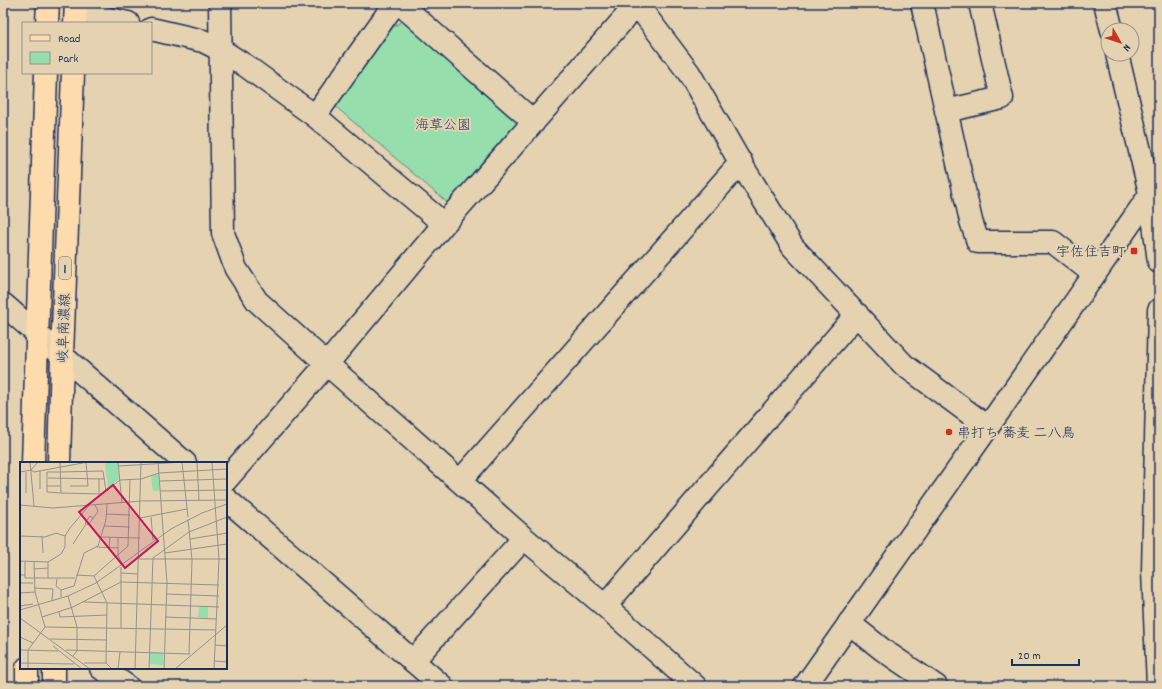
<svg xmlns="http://www.w3.org/2000/svg" width="1162" height="689" font-family="Dekko,'Klee One',sans-serif">
<style>
.green{fill:#97dead;stroke:#598686}
.lines{fill:none;stroke-linecap:round;stroke-linejoin:round}
.minor-casing{stroke:#1b2f5e;stroke-width:25}
.tertiary-casing{stroke:#1b2f5e;stroke-width:25}
.primary-casing{stroke:#1b2f5e;stroke-width:25}
.minor{stroke:#e4d2b0;stroke-width:22}
.tertiary{stroke:#e4d2b0;stroke-width:22}
.primary{stroke:#fedbac;stroke-width:22}
.poi-dot{fill:#c8321e;stroke:#e4d2b0;stroke-width:1.5}
.labels{text-anchor:middle;stroke-width:4;stroke-linejoin:round;paint-order:stroke}
.shield{fill:#e4d2b0;stroke:#576077;stroke-width:1}
.shield-label{font-size:13px;font-weight:bold;fill:#1b2f5e}
.park-label{font-size:14px;fill:#274066;stroke:#e4d2b0}
.poi-label{font-size:14px;fill:#1b2f5e;stroke:#e4d2b0;text-anchor:end}
.street-label{font-size:14px;fill:#1b2f5e;stroke:#e4d2b0}
.inset-road{fill:none;stroke:#94918f;stroke-width:1}
.view{fill:#c2185b;fill-opacity:0.15;stroke:#c2185b;stroke-width:2}
.inset-edge{fill:none;stroke:#1b2f5e;stroke-width:2}
</style>
<rect width="100%" height="100%" fill="#e4d2b0"/>
<filter id="ink" filterUnits="userSpaceOnUse"><feTurbulence type="fractalNoise" baseFrequency=".025" numOctaves="2"/><feDisplacementMap in="SourceGraphic" scale="8" xChannelSelector="R" yChannelSelector="G"/><feConvolveMatrix kernelMatrix="1 2 1 2 8 2 1 2 1" color-interpolation-filters="sRGB"/></filter>
<g filter="url(#ink)">
<path class="green" d="M 407,19 L 525,119 L 451,206 L 335,106 L 394,26 Z"/>
<g class="lines">
<defs>
<path id="minor" d="M 220,3 L 223,233 L 236,269 L 257,301 L 327,364 L 524,538 L 605,606 L 695,686
M 400,3 L 406,9 L 534,122
M 636,3 L 689,73 L 743,167 L 793,247 L 904,365 L 988,427
M 922,3 L 971,221 L 978,242 L 1053,242 L 1094,274
M 1105,3 L 1112,30
M 76,8 L 96,16 L 128,23
M 151,29 L 203,41 L 221,50 L 246,66 L 315,116 L 444,224
M 1117,54 L 1150,193 L 1159,262
M 946,111 L 1002,98 L 980,3
M 315,116 L 395,3
M 226,480 L 327,364 L 444,224 L 637,4
M 460,481 L 741,162
M 605,606 L 857,314
M 849,623 L 883,650 L 936,686
M 413,661 L 524,538
M 101,668 L 127,686
M 1158,686 L 1153,571 L 1159,310"/>
<path id="tertiary" d="M 3,304 L 185,463
M 226,499 L 442,686
M 805,686 L 988,427 L 1159,182"/>
<path id="primary" d="M 47,23 L 48,3
M 75,23 L 76,3
M 33,463 L 46,73
M 59,463 L 62,355 L 73,73
M 27,686 L 27,668
M 54,686 L 54,668"/>
</defs>
<use href="#minor" class="minor-casing"/>
<use href="#tertiary" class="tertiary-casing"/>
<use href="#primary" class="primary-casing"/>
<use href="#minor" class="minor"/>
<use href="#tertiary" class="tertiary"/>
<use href="#primary" class="primary"/>
</g>
</g>
<g class="poi-dot">
<rect x="1130" y="247" width="8" height="8" rx="2"/>
<circle cx="949" cy="432" r="4"/>
</g>
<g class="labels">
<rect class="shield" x="59" y="257" width="12" height="22" rx="3"/>
<g class="shield-label">
<text x="65" y="273">1</text>
</g>
<g class="park-label">
<text x="443" y="129">海草公園</text>
</g>
<g class="poi-label">
<text x="1126" y="256">宇佐住吉町</text>
<text x="957" y="437" text-anchor="start">串打ち 蕎麦 二八鳥</text>
</g>
<g class="street-label">
<text transform="translate(63 328) rotate(-88)" y="5">岐阜南濃線</text>
</g>
</g>
<g transform="translate(20 462)">
<rect width="207" height="207" fill="#e4d2b0"/>
<path d="M 85,0 L 98,0 L 99,17 L 88,26 ZM 139,11 L 139,29 L 133,29 L 131,14 ZM 179,145 L 188,145 L 188,156 L 178,155 ZM 130,190 L 143,191 L 143,203 L 129,202 Z" fill="#97dead"/>
<path class="inset-road" d="M 10,0 L 14,44M 40,0 L 41,31 L 82,32M 98,0 L 102,41M 138,0 L 147,121 L 144,207M 162,0 L 168,55M 177,0 L 179,38M 192,0 L 199,97 L 194,207M 99,4 L 164,0M 11,8 L 14,10 L 68,0M 0,10 L 11,8 L 18,0M 41,10 L 83,9 L 86,29M 41,10 L 27,10 L 27,30 L 41,31M 28,16 L 85,17M 140,19 L 207,17M 27,24 L 41,24M 50,24 L 68,24 L 66,0M 20,27 L 20,9M 140,29 L 207,28M 6,31 L 6,10M 79,31 L 79,17M 0,43 L 33,46 L 121,39 L 207,38M 86,52 L 110,53M 131,55 L 133,78M 73,56 L 70,54 L 65,61 L 68,63 L 77,51 L 78,49 L 75,43M 120,56 L 167,47M 168,57 L 172,98 L 169,192M 84,64 L 110,65M 0,74 L 25,75 L 36,71 L 45,74M 22,74 L 23,91M 80,75 L 120,76M 98,76 L 98,93 L 102,102M 170,77 L 207,71M 53,82 L 66,62M 77,85 L 98,86M 89,87 L 90,75M 145,91 L 207,82M 119,97 L 207,97M 0,99 L 28,100 L 41,92 L 45,85 L 45,74 L 50,66 L 72,40 L 100,18 L 121,17 L 139,11 L 207,7M 14,100 L 15,130 L 25,165M 28,100 L 28,116M 14,107 L 28,106M 101,111 L 118,112M 0,113 L 5,113 L 5,116 L 55,116M 5,113 L 5,100M 56,113 L 74,114 L 108,84 L 110,17M 74,114 L 87,141 L 86,201M 37,117 L 36,124 L 41,128M 0,121 L 13,121M 14,126 L 33,127 L 32,138M 0,131 L 15,130M 146,132 L 199,134M 48,134 L 57,165 L 57,189 L 53,194M 41,135 L 41,128 L 54,124 L 64,91 L 78,84 L 86,58 L 87,42M 64,140 L 199,145M 0,144 L 13,142M 0,148 L 48,134 L 76,121 L 151,67 L 182,51 L 207,42M 39,150 L 40,155 L 87,153M 22,155 L 53,145 L 101,120 L 199,123M 145,155 L 197,157M 0,156 L 70,207M 101,166 L 101,105M 0,175 L 13,181M 30,177 L 86,178M 195,183 L 207,184M 33,184 L 62,207M 0,188 L 38,189M 46,188 L 170,192M 195,199 L 207,200M 0,201 L 54,202M 64,201 L 86,201 L 92,207M 8,207 L 8,188 L 25,165 L 196,168M 98,207 L 100,190M 115,207 L 121,0M 129,207 L 133,96 L 169,70 L 207,55M 155,207 L 207,163"/>
<path class="view" d="M 93,23 L 138,79 L 105,106 L 59,50 Z"/>
<rect width="207" height="207" class="inset-edge"/>
</g>
<rect width="1162" height="689" fill="none" stroke="#e4d2b0" stroke-width="16"/>
<rect x="8" y="8" width="1146" height="673" fill="none" stroke="#1b2f5e" stroke-width="1.5" filter="url(#ink)"/>
<rect x="22" y="22" width="130" height="52" fill="#e4d2b0" stroke="#94918f"/>
<rect x="30" y="35" width="20" height="6" fill="#fedbac" stroke="#94918f"/>
<text x="58" y="42" font-size="12" fill="#1b2f5e">Road</text>
<rect x="30" y="52" width="20" height="12" fill="#97dead" stroke="#94918f"/>
<text x="58" y="62" font-size="12" fill="#1b2f5e">Park</text>
<g transform="translate(1120 42) rotate(129)"><circle r="19" fill="#e4d2b0" stroke="#94918f"/>
<path d="M0-3L7 15L0 10L-7 15Z" fill="#c8321e"/>
<text y="-6" font-size="11" font-weight="bold" text-anchor="middle" fill="#1b2f5e">N</text>
</g>
<path d="M1012 659v6h67v-6" fill="none" stroke="#1b2f5e" stroke-width="2"/>
<text x="1018" y="659" font-size="12" fill="#1b2f5e" stroke="#e4d2b0" stroke-width="3" paint-order="stroke">20 m</text>
</svg>
